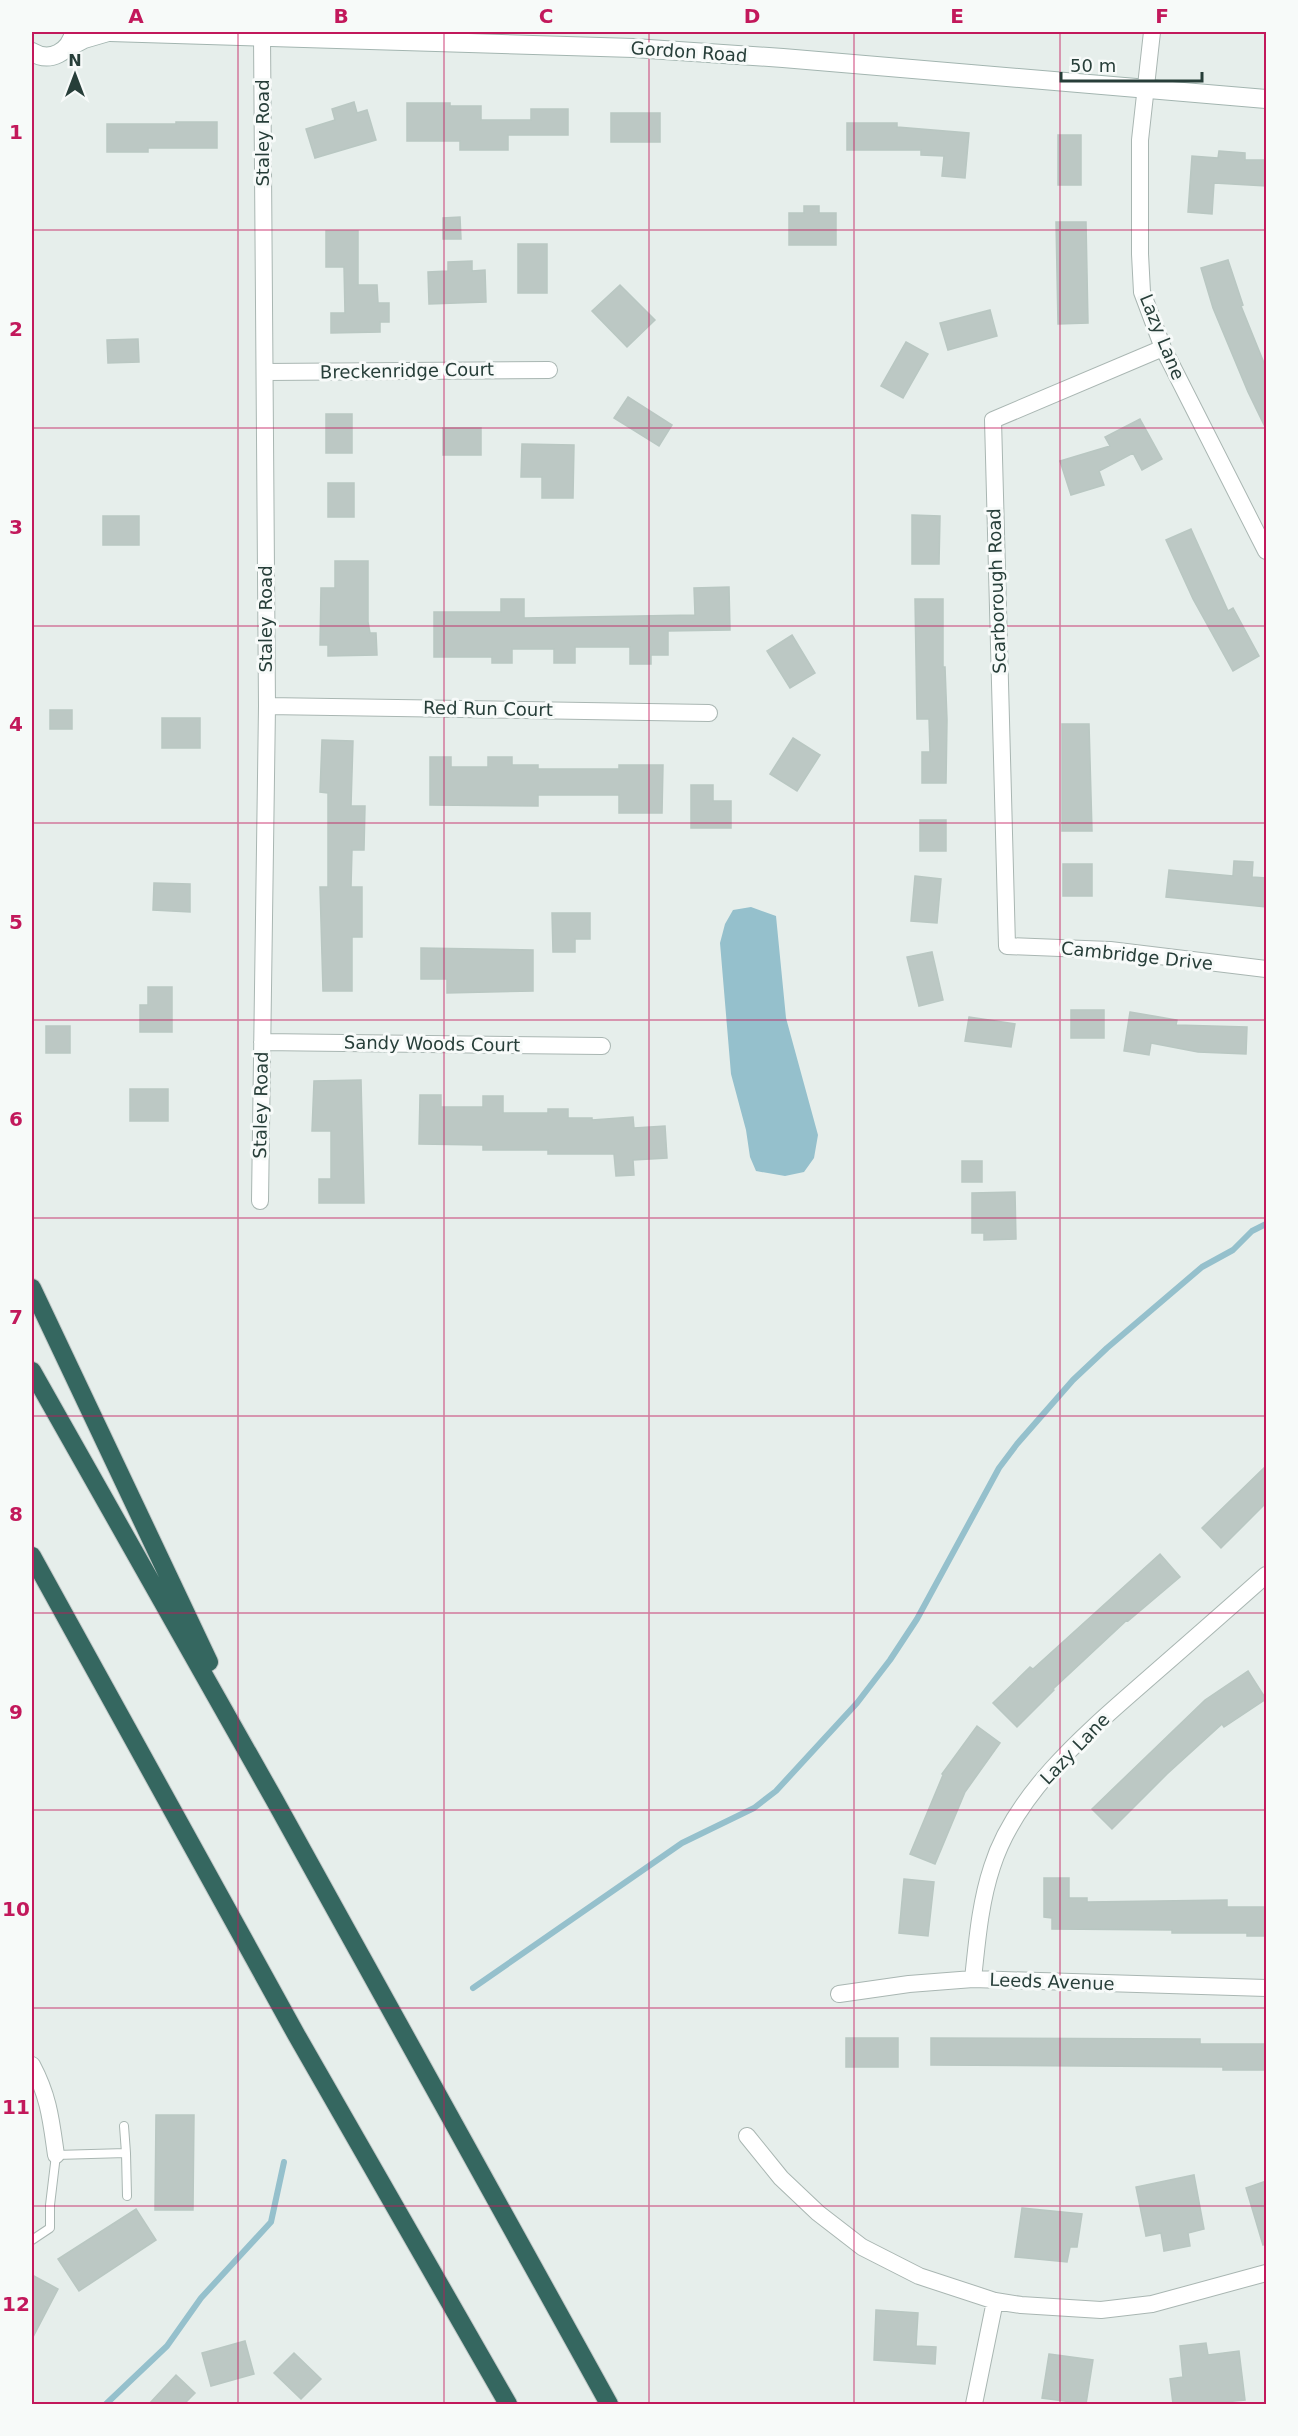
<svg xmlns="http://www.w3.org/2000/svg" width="1298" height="2436" font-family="'DejaVu Sans',sans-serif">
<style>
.water{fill:#95c0cc}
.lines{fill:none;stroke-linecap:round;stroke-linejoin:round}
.stream{stroke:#95c0cc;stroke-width:6}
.building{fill:#bcc8c4;stroke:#b9c7c2;stroke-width:1.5}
.lane-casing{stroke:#a9b6b2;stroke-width:10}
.street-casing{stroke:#a9b6b2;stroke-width:18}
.secondary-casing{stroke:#a3b5b0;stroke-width:20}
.highway-casing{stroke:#c3c9c8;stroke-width:20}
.lane{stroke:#fff;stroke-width:8}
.street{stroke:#fff;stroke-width:16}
.secondary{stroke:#fff;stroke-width:18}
.highway{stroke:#356760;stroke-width:18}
.grid{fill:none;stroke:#c2185b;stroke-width:1.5;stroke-opacity:0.55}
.labels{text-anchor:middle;stroke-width:6;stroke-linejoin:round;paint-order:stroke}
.street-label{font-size:18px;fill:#273e39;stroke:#f7faf9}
.neatline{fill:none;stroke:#c2185b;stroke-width:2}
.grid-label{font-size:20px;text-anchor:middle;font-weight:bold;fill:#c2185b}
</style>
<rect width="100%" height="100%" fill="#e6eeeb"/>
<path class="water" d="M 751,907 L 776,916 L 786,1018 L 818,1135 L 814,1158 L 804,1172 L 785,1176 L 756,1171 L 750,1157 L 746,1130 L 731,1074 L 720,943 L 725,924 L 733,910 Z"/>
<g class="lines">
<path class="stream" d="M 473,1988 L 682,1843 L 754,1808 L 776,1791 L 857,1703 L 890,1660 L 917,1619 L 999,1468 L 1017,1444 L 1073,1380 L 1107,1348 L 1202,1267 L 1233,1250 L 1252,1231 L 1266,1224
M 106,2404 L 167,2346 L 201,2298 L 271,2222 L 284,2162"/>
</g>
<path class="building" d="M 354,102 L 357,113 L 367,110 L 376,140 L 315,158 L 306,129 L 335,120 L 332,109 Z
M 407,103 L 450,103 L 450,106 L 481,106 L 481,120 L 531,120 L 531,109 L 568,109 L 568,135 L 508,135 L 508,150 L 460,150 L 460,141 L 407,141 Z
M 611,113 L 660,113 L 660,142 L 611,142 Z
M 176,122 L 217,122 L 217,148 L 148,148 L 148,152 L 107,152 L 107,124 L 176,124 Z
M 847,123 L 897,123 L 897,127 L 969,133 L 965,178 L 942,176 L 944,156 L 921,155 L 921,150 L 847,150 Z
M 1058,135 L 1081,135 L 1081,185 L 1058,185 Z
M 1219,151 L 1245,153 L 1245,160 L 1266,160 L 1266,186 L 1214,183 L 1212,214 L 1188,212 L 1192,156 L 1218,158 Z
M 804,206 L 819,206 L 819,213 L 836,213 L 836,245 L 789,245 L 789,213 L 804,213 Z
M 460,217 L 461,239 L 443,239 L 443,218 Z
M 1056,222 L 1086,222 L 1088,323 L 1058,324 Z
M 326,231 L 358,231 L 358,285 L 377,285 L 378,303 L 389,303 L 389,322 L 380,322 L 380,332 L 331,333 L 331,313 L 345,313 L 344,267 L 326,267 Z
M 518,244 L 547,244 L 547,293 L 518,293 Z
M 1228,260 L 1243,305 L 1241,306 L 1266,368 L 1266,429 L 1248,392 L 1213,308 L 1201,268 Z
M 472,261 L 472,271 L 485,270 L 486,302 L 429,304 L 428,272 L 448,271 L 448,262 Z
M 620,285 L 655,320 L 627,347 L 592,311 Z
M 990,310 L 997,336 L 948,350 L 940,323 Z
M 138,339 L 139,362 L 108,363 L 107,340 Z
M 906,342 L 928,354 L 903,398 L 881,386 Z
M 628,397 L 672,425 L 659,446 L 614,418 Z
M 326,414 L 352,414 L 352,453 L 326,453 Z
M 1140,419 L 1162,459 L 1142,470 L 1133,453 L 1099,471 L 1104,485 L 1071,495 L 1060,461 L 1110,446 L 1105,437 Z
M 443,428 L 481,428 L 481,455 L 443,455 Z
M 522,444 L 574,445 L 573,498 L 542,498 L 542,477 L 521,477 Z
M 328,483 L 354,483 L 354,517 L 328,517 Z
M 912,515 L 940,516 L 939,564 L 912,564 Z
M 103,516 L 139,516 L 139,545 L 103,545 Z
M 1191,529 L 1228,611 L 1233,608 L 1259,656 L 1233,671 L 1193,599 L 1166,540 Z
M 335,561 L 368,561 L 368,622 L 370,633 L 376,633 L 377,655 L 328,656 L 328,645 L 320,645 L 321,588 L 335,588 Z
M 729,587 L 730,630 L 668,631 L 668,655 L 651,655 L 651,664 L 630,664 L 630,647 L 575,647 L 575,663 L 554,663 L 554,649 L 512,649 L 512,663 L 492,663 L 492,657 L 434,657 L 434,612 L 501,612 L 501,599 L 524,599 L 524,618 L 695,615 L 694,588 Z
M 915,599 L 943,599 L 943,667 L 945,667 L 947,720 L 946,783 L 922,783 L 922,752 L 930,752 L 929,719 L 917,719 Z
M 792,635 L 815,673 L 790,688 L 767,651 Z
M 50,710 L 72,710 L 72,729 L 50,729 Z
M 162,718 L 200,718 L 200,748 L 162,748 Z
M 1062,724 L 1089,724 L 1092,831 L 1062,831 Z
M 793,738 L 820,755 L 797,791 L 770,774 Z
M 322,740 L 353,741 L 351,806 L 365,806 L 364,850 L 352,850 L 351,887 L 362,887 L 362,937 L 352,937 L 352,991 L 323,991 L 320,887 L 328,887 L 328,793 L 320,792 Z
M 430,757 L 451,757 L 451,767 L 488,767 L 488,757 L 512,757 L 512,765 L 538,765 L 538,769 L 619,769 L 619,765 L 663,765 L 662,813 L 619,813 L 619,795 L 538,795 L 538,806 L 430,805 Z
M 691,785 L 713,785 L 713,801 L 731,801 L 731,828 L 691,828 Z
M 920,820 L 946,820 L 946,851 L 920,851 Z
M 1234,861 L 1253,862 L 1252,877 L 1266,878 L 1266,907 L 1166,897 L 1169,870 L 1233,876 Z
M 1063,864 L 1092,864 L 1092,896 L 1063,896 Z
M 915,876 L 941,879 L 937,923 L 911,921 Z
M 154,883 L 190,884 L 190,912 L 153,910 Z
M 552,913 L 590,913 L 590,939 L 575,939 L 575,952 L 553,952 Z
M 421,948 L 533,950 L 533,991 L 447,993 L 447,979 L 421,979 Z
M 932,952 L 943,1000 L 919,1006 L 907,957 Z
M 148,987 L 172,987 L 172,1032 L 140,1032 L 140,1005 L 148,1005 Z
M 1071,1010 L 1104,1010 L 1104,1038 L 1071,1038 Z
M 1130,1012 L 1177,1020 L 1176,1025 L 1247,1027 L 1246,1054 L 1198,1052 L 1151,1043 L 1149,1055 L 1124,1051 Z
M 969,1017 L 1015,1024 L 1011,1047 L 965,1041 Z
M 46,1026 L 70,1026 L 70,1053 L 46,1053 Z
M 361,1080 L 364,1203 L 319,1203 L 319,1179 L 331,1179 L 331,1131 L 312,1131 L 314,1081 Z
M 130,1089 L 168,1089 L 168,1121 L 130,1121 Z
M 420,1095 L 441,1095 L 441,1107 L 483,1107 L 483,1096 L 503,1096 L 503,1113 L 548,1113 L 548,1109 L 568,1109 L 568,1118 L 592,1118 L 592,1120 L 633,1117 L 634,1128 L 665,1126 L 667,1158 L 633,1160 L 634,1175 L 616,1176 L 614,1154 L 548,1154 L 548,1150 L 483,1150 L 483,1145 L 419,1144 Z
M 962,1161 L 982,1161 L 982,1182 L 962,1182 Z
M 1015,1192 L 1016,1239 L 984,1240 L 984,1233 L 972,1233 L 972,1193 Z
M 1266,1466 L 1266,1503 L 1221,1548 L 1202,1528 Z
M 1160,1554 L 1180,1577 L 1128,1621 L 1127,1620 L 1053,1689 L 1054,1690 L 1017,1727 L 993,1703 L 1030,1667 L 1033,1669 Z
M 1248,1671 L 1266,1699 L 1224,1727 L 1222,1724 L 1167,1774 L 1112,1829 L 1092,1809 L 1205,1700 Z
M 977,1726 L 1000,1743 L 965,1792 L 935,1864 L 910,1854 L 943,1775 L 942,1774 Z
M 1044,1878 L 1069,1878 L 1069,1898 L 1087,1898 L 1087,1902 L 1227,1900 L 1227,1907 L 1266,1907 L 1266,1936 L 1247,1936 L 1247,1933 L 1172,1933 L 1172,1930 L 1052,1929 L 1052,1918 L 1044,1917 Z
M 904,1879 L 934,1882 L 928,1936 L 899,1933 Z
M 846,2038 L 898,2038 L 898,2067 L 846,2067 Z
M 931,2038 L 1200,2039 L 1200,2044 L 1266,2044 L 1266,2070 L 1223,2070 L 1223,2067 L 931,2065 Z
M 156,2115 L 194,2115 L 193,2210 L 155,2210 Z
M 1194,2175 L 1204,2229 L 1188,2233 L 1190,2246 L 1164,2251 L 1161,2233 L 1146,2236 L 1136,2187 Z
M 1266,2181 L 1266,2244 L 1263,2245 L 1246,2188 Z
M 1022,2208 L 1082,2214 L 1077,2247 L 1070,2247 L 1067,2262 L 1015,2257 Z
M 136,2209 L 156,2240 L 79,2291 L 58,2259 Z
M 32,2275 L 58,2289 L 32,2339 Z
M 876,2310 L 918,2313 L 916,2346 L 936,2347 L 935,2364 L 874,2360 Z
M 245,2341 L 254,2374 L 211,2386 L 202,2353 Z
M 1206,2343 L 1208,2355 L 1239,2351 L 1245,2400 L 1203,2404 L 1173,2404 L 1170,2379 L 1183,2377 L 1180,2346 Z
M 294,2353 L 321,2379 L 301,2399 L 274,2373 Z
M 1049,2354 L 1093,2360 L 1086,2404 L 1042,2398 Z
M 176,2375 L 195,2393 L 184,2404 L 149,2404 Z"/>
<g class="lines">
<defs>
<path id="lane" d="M 126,2153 L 127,2196
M 32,2240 L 50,2228 L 50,2205 L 56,2155 L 126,2153 L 124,2126"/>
<path id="street" d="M 1152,32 L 1140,140 L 1140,254 L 1142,292 L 1163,348 L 1266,551
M 1163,348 L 993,420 L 1007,946 L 1110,950 L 1266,969
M 265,372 L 549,370
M 267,706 L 709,713
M 262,1042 L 602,1046
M 260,1201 L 267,706 L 262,36
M 973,1979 C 977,1942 980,1903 992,1867 C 1016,1790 1092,1728 1150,1677 C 1189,1643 1228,1609 1266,1575
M 839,1994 L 909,1984 L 973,1979 L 1266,1988
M 32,2065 C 49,2097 51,2120 56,2155
M 747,2136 L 781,2178 L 818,2213 L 862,2247 L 919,2276 L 995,2301 L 1021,2305 L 1101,2310 L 1152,2304 L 1266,2273
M 974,2404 L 995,2301"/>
<path id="secondary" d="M 110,32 L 634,48 L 783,58 L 1266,99
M 65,49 L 84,39 L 108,32
M 32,52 C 50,63 70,52 74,32"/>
<path id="highway" d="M 32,1288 L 209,1662
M 32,1371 L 274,1799 L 609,2404
M 32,1556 L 297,2036 L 508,2404"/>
</defs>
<use href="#lane" class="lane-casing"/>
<use href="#street" class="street-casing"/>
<use href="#secondary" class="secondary-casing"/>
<use href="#highway" class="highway-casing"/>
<use href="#lane" class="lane"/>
<use href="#street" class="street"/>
<use href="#secondary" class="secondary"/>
<use href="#highway" class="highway"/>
</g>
<path class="grid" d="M 238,32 L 238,2404M 444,32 L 444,2404M 649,32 L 649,2404M 854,32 L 854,2404M 1060,32 L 1060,2404M 32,230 L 1266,230M 32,428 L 1266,428M 32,626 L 1266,626M 32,823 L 1266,823M 32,1020 L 1266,1020M 32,1218 L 1266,1218M 32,1416 L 1266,1416M 32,1613 L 1266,1613M 32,1810 L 1266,1810M 32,2008 L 1266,2008M 32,2206 L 1266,2206"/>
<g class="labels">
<g class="street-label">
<text transform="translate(689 52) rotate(4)" y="6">Gordon Road</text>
<text transform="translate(263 133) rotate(-90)" y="6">Staley Road</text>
<text transform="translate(1162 337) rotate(68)" y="6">Lazy Lane</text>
<text transform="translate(407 371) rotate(-1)" y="6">Breckenridge Court</text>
<text transform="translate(997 591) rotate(-92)" y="6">Scarborough Road</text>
<text transform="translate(266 619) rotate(-90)" y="6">Staley Road</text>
<text transform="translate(488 709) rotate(1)" y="6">Red Run Court</text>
<text transform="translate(1137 956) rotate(6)" y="6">Cambridge Drive</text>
<text transform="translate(432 1044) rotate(1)" y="6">Sandy Woods Court</text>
<text transform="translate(261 1105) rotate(-89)" y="6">Staley Road</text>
<text transform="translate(1075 1749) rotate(-46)" y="6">Lazy Lane</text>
<text transform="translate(1052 1982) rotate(2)" y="6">Leeds Avenue</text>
</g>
</g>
<rect width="1298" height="2436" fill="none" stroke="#f7faf9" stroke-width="66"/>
<g transform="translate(75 75)" stroke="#f7faf9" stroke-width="4.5" paint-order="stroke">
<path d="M0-4.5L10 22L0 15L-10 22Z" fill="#273e39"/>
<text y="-9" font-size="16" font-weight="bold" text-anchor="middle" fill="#273e39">N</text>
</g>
<path d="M1061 72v9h141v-9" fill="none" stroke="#273e39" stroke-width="3"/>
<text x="1070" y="72" font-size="18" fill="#273e39" stroke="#f7faf9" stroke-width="4.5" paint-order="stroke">50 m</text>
<rect x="33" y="33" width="1232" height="2370" class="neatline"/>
<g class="grid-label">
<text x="136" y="23">A</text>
<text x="341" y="23">B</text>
<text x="546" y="23">C</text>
<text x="752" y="23">D</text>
<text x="957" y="23">E</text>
<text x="1162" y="23">F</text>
<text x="16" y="139">1</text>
<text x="16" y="336">2</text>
<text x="16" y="534">3</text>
<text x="16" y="731">4</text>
<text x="16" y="929">5</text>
<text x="16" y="1126">6</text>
<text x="16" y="1324">7</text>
<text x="16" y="1521">8</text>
<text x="16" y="1719">9</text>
<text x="16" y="1916">10</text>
<text x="16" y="2114">11</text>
<text x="16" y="2311">12</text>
</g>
</svg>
